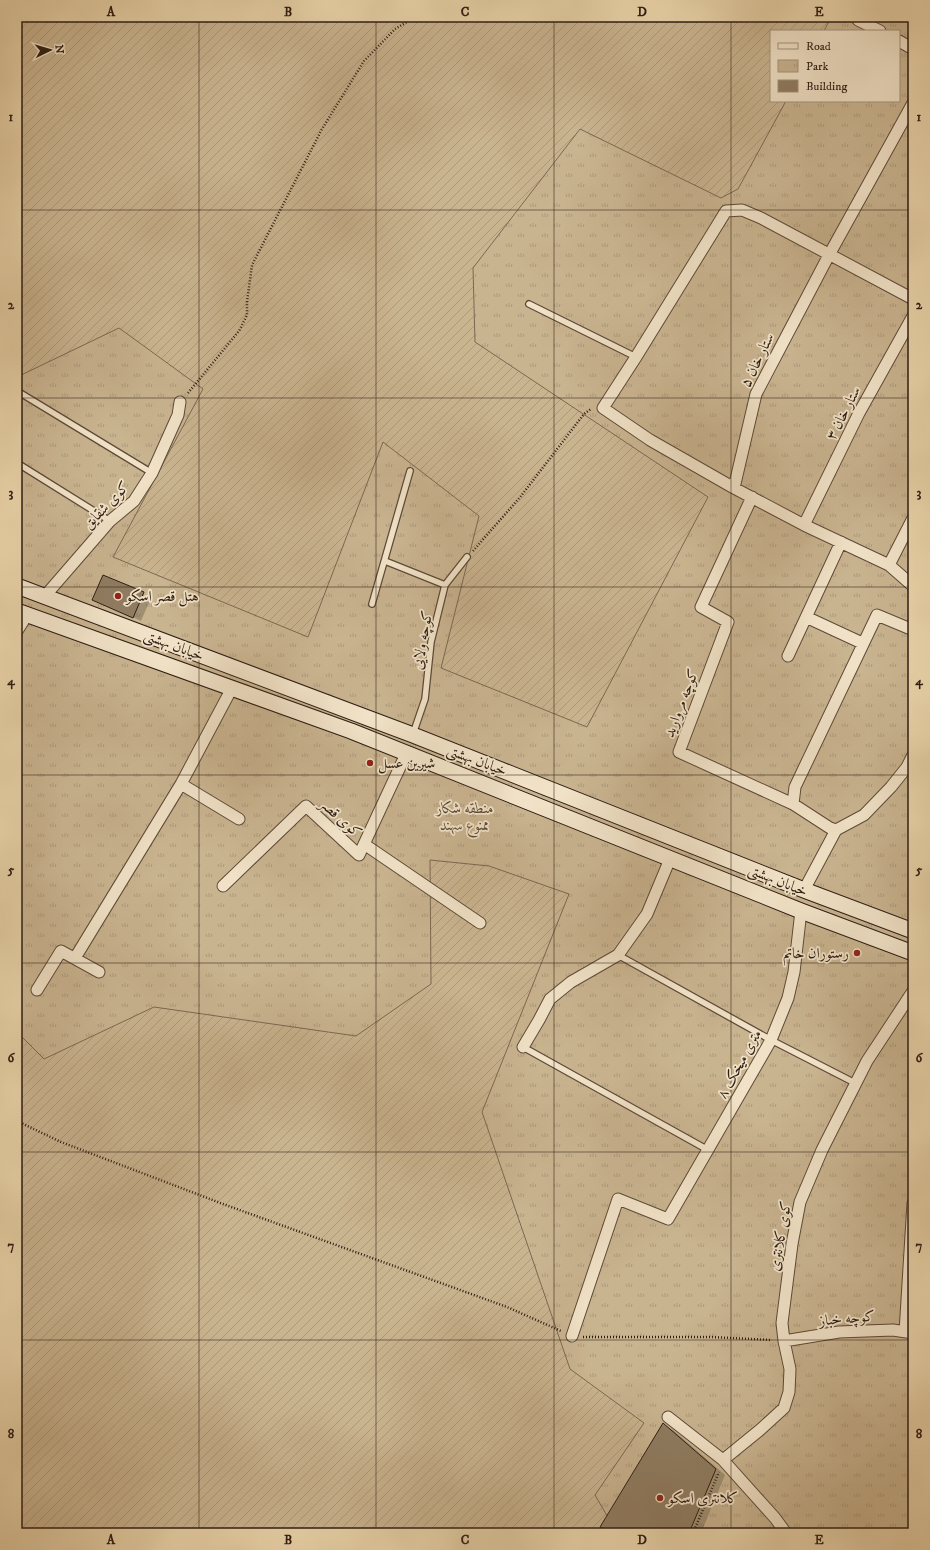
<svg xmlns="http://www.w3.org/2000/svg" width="930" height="1550" font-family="'IM FELL DW Pica',Amiri,serif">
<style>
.park{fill:url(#park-tufts);stroke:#7c6852;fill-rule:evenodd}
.garden{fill:url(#garden-furrows);stroke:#7c6852}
.shadow{fill:#0003}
.building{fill:#8f7c61;stroke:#2e1d14}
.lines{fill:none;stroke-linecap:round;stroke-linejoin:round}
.lane-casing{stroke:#5d4a39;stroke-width:8}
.street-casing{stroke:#5d4a39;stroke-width:13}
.secondary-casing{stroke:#2e1d14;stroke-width:17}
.path{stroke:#2e1d14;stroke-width:2.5;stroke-dasharray:1 2;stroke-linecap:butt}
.lane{stroke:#f1e2c7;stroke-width:5.5}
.street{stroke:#f1e2c7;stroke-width:11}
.secondary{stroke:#f1e2c7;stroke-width:15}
.grid{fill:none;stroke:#2e1d14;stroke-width:1;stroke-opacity:0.55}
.poi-dot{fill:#8f2418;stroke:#f1e2c7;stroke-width:1.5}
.labels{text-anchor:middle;stroke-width:3.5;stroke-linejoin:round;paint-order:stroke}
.street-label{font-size:15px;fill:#2e1d14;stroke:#f1e2c7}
.poi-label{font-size:15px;fill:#2e1d14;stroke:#f1e2c7;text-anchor:start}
.park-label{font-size:15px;font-style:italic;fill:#5c4a39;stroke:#f1e2c7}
.neatline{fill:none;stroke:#2e1d14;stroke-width:1.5}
.grid-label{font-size:13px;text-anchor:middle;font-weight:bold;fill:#2e1d14}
</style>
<defs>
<pattern id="park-tufts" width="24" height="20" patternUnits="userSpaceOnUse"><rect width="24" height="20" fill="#c9b490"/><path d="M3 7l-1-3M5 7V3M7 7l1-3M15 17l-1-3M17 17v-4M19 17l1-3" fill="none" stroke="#ad9a7b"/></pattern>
<pattern id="garden-furrows" width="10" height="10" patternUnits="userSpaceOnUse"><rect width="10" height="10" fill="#c9b490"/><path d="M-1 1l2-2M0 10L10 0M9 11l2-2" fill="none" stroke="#ad9a7b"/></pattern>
</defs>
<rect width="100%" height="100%" fill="#e9d3a9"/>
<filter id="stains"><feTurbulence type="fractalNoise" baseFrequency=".005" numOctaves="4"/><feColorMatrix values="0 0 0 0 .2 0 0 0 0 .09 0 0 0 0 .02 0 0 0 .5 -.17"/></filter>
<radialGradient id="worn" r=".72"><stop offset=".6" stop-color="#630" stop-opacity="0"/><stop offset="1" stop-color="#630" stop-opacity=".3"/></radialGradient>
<path class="park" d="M 17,17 L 913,17 L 913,1533 L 17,1533 ZM 771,31 L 899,31 L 899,101 L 771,101 Z"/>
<path class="garden" d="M 17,17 L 831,17 L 824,31 L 771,31 L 771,101 L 786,101 L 738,189 L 721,198 L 580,129 L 473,268 L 475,342 L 708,497 L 587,727 L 441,668 L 479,516 L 383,442 L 308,637 L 113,557 L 203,389 L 119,328 L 17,377 Z
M 430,860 L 489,866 L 569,894 L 482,1112 L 570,1369 L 644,1423 L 595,1495 L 617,1533 L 17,1533 L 17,1032 L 44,1059 L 154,1007 L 356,1036 L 431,984 Z"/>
<path class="shadow" d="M 103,576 L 151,598 L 141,621 L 94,600 Z
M 913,895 L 913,906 L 909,904 Z
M 663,1425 L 673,1430 L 725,1475 L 701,1533 L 612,1533 L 601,1527 Z"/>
<path class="building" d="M 103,575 L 144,592 L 133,618 L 92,600 Z
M 663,1423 L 716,1469 L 689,1533 L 615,1533 L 600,1527 Z"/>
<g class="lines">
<defs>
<path id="lane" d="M 529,304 L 636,357
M 17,391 L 152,473
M 17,463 L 110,521
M 385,561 L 445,585
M 372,604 L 410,471
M 413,734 L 425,699 L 431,642 L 445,585 L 467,557
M 618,955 L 771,1040 L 855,1083
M 523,1047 L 708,1150"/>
<path id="street" d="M 856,17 L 858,20 L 880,31
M 899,41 L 913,49
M 913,299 L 761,218 L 742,210 L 726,211 L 636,357 L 603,408 L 650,440 L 734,488 L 804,525 L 889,565 L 913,586
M 734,488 L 756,394 L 829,255 L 913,103
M 752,497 L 701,607 L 728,622 L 679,752 L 793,804
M 804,525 L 859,413 L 913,316
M 889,565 L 913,518
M 45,596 L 110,521 L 134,501 L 152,473 L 178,415 L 180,402
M 806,617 L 862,643
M 17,631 L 27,615
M 788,656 L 841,542
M 181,784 L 239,819
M 836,830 L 830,828 L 793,804 L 795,787 L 877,615 L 913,630
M 364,844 L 480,923
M 223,886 L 306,806 L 359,855 L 406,754
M 804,890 L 836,830 L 864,815 L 891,787 L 907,767 L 913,755
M 75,958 L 181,784 L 232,688
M 37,990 L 61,951 L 99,972
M 523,1047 L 539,1020 L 550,999 L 571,982 L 618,955 L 647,914 L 670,859
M 905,1332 L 913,1203
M 572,1336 L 618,1199 L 668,1219 L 771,1040 L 788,998 L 794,972 L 801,911
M 784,1341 L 839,1332 L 893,1330 L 913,1333
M 668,1417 L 723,1460 L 775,1518 L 786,1533
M 723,1460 L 761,1429 L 784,1408 L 789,1392 L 790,1369 L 784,1341 L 782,1323 L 792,1244 L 800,1202 L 822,1150 L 867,1061 L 913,991"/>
<path id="secondary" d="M 17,586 L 413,735 L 804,890 L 913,931
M 17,611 L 351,731 L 801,911 L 913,953"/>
</defs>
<use href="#lane" class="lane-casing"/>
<use href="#street" class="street-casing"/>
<use href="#secondary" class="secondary-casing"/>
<path class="path" d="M 188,393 L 239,331 L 247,315 L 247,302 L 252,265 L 322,129 L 364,61 L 395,29 L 415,17
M 473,551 L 521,496 L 584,414 L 591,409
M 17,1121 L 61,1142 L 223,1204 L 507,1307 L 561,1331
M 583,1337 L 711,1337 L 772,1340
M 693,1533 L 719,1472"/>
<use href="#lane" class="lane"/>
<use href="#street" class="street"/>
<use href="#secondary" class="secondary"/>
</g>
<path class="grid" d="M 199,17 L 199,1533M 376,17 L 376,1533M 554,17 L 554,1533M 731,17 L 731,1533M 17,210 L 913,210M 17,398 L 913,398M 17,587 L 913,587M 17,775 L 913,775M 17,963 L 913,963M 17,1152 L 913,1152M 17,1340 L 913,1340"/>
<g class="poi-dot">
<circle cx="118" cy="596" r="4"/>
<circle cx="370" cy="763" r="4"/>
<circle cx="857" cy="953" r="4"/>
<circle cx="660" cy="1498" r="4"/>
</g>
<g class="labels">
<g class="street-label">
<text transform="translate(757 360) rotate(-64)" y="5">ستار خان ۵</text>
<text transform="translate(843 413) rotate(-63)" y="5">ستار خان ۳</text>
<text transform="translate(106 505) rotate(-46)" y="5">کوی شقایق</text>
<text transform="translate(422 640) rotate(-80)" y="5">کوچه ولایی</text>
<text transform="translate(174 645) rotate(21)" y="5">خیابان بهشتی</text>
<text transform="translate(681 703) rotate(-69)" y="5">کوچه مروارید</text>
<text transform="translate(477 760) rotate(21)" y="5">خیابان بهشتی</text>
<text transform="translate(341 818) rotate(42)" y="5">کوی قصر</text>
<text transform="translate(778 880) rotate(22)" y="5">خیابان بهشتی</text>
<text transform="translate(739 1064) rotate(-61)" y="5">۸ متری میخک</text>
<text transform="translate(780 1236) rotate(-80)" y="5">کوی کلانتری</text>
<text transform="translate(847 1318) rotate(-5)" y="5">کوچه خباز</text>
</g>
<g class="poi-label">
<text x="126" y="601">هتل قصر اسکو</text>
<text x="378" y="768">شیرین عسل</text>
<text x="849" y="958" text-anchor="end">رستوران خاتم</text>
<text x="668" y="1503">کلانتری اسکو</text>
</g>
<g class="park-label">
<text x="465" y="813">منطقه شکار<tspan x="465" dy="17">ممنوع سهند</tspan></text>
</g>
</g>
<rect width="930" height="1550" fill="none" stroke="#e9d3a9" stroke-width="44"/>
<rect x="770" y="30" width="130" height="72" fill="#f1e2c7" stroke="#a3937f"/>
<rect x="778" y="43" width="20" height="6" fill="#f1e2c7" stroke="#a3937f"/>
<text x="806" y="50" font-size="12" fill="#2e1d14">Road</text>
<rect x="778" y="60" width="20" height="12" fill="url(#park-tufts)" stroke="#a3937f"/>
<text x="806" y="70" font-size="12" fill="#2e1d14">Park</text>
<rect x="778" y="80" width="20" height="12" fill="#8f7c61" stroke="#a3937f"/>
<text x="806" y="90" font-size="12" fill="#2e1d14">Building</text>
<g transform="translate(50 50) rotate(85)" stroke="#f1e2c7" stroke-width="3" paint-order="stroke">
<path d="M0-3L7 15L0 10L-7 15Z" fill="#2e1d14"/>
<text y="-6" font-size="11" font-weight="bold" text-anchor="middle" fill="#2e1d14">N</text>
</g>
<rect x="22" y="22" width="886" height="1506" class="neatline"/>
<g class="grid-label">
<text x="111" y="16">A</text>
<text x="288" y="16">B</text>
<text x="465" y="16">C</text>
<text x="642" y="16">D</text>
<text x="819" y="16">E</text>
<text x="11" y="121">1</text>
<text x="919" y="121">1</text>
<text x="11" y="309">2</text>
<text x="919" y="309">2</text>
<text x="11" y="497">3</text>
<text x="919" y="497">3</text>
<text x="11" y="685">4</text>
<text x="919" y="685">4</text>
<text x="11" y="874">5</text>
<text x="919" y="874">5</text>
<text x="11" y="1062">6</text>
<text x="919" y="1062">6</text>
<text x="11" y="1250">7</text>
<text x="919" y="1250">7</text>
<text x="11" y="1438">8</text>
<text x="919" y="1438">8</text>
<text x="111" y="1544">A</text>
<text x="288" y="1544">B</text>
<text x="465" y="1544">C</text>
<text x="642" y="1544">D</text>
<text x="819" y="1544">E</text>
</g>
<rect width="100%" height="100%" filter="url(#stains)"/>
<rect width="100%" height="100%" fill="url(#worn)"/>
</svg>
